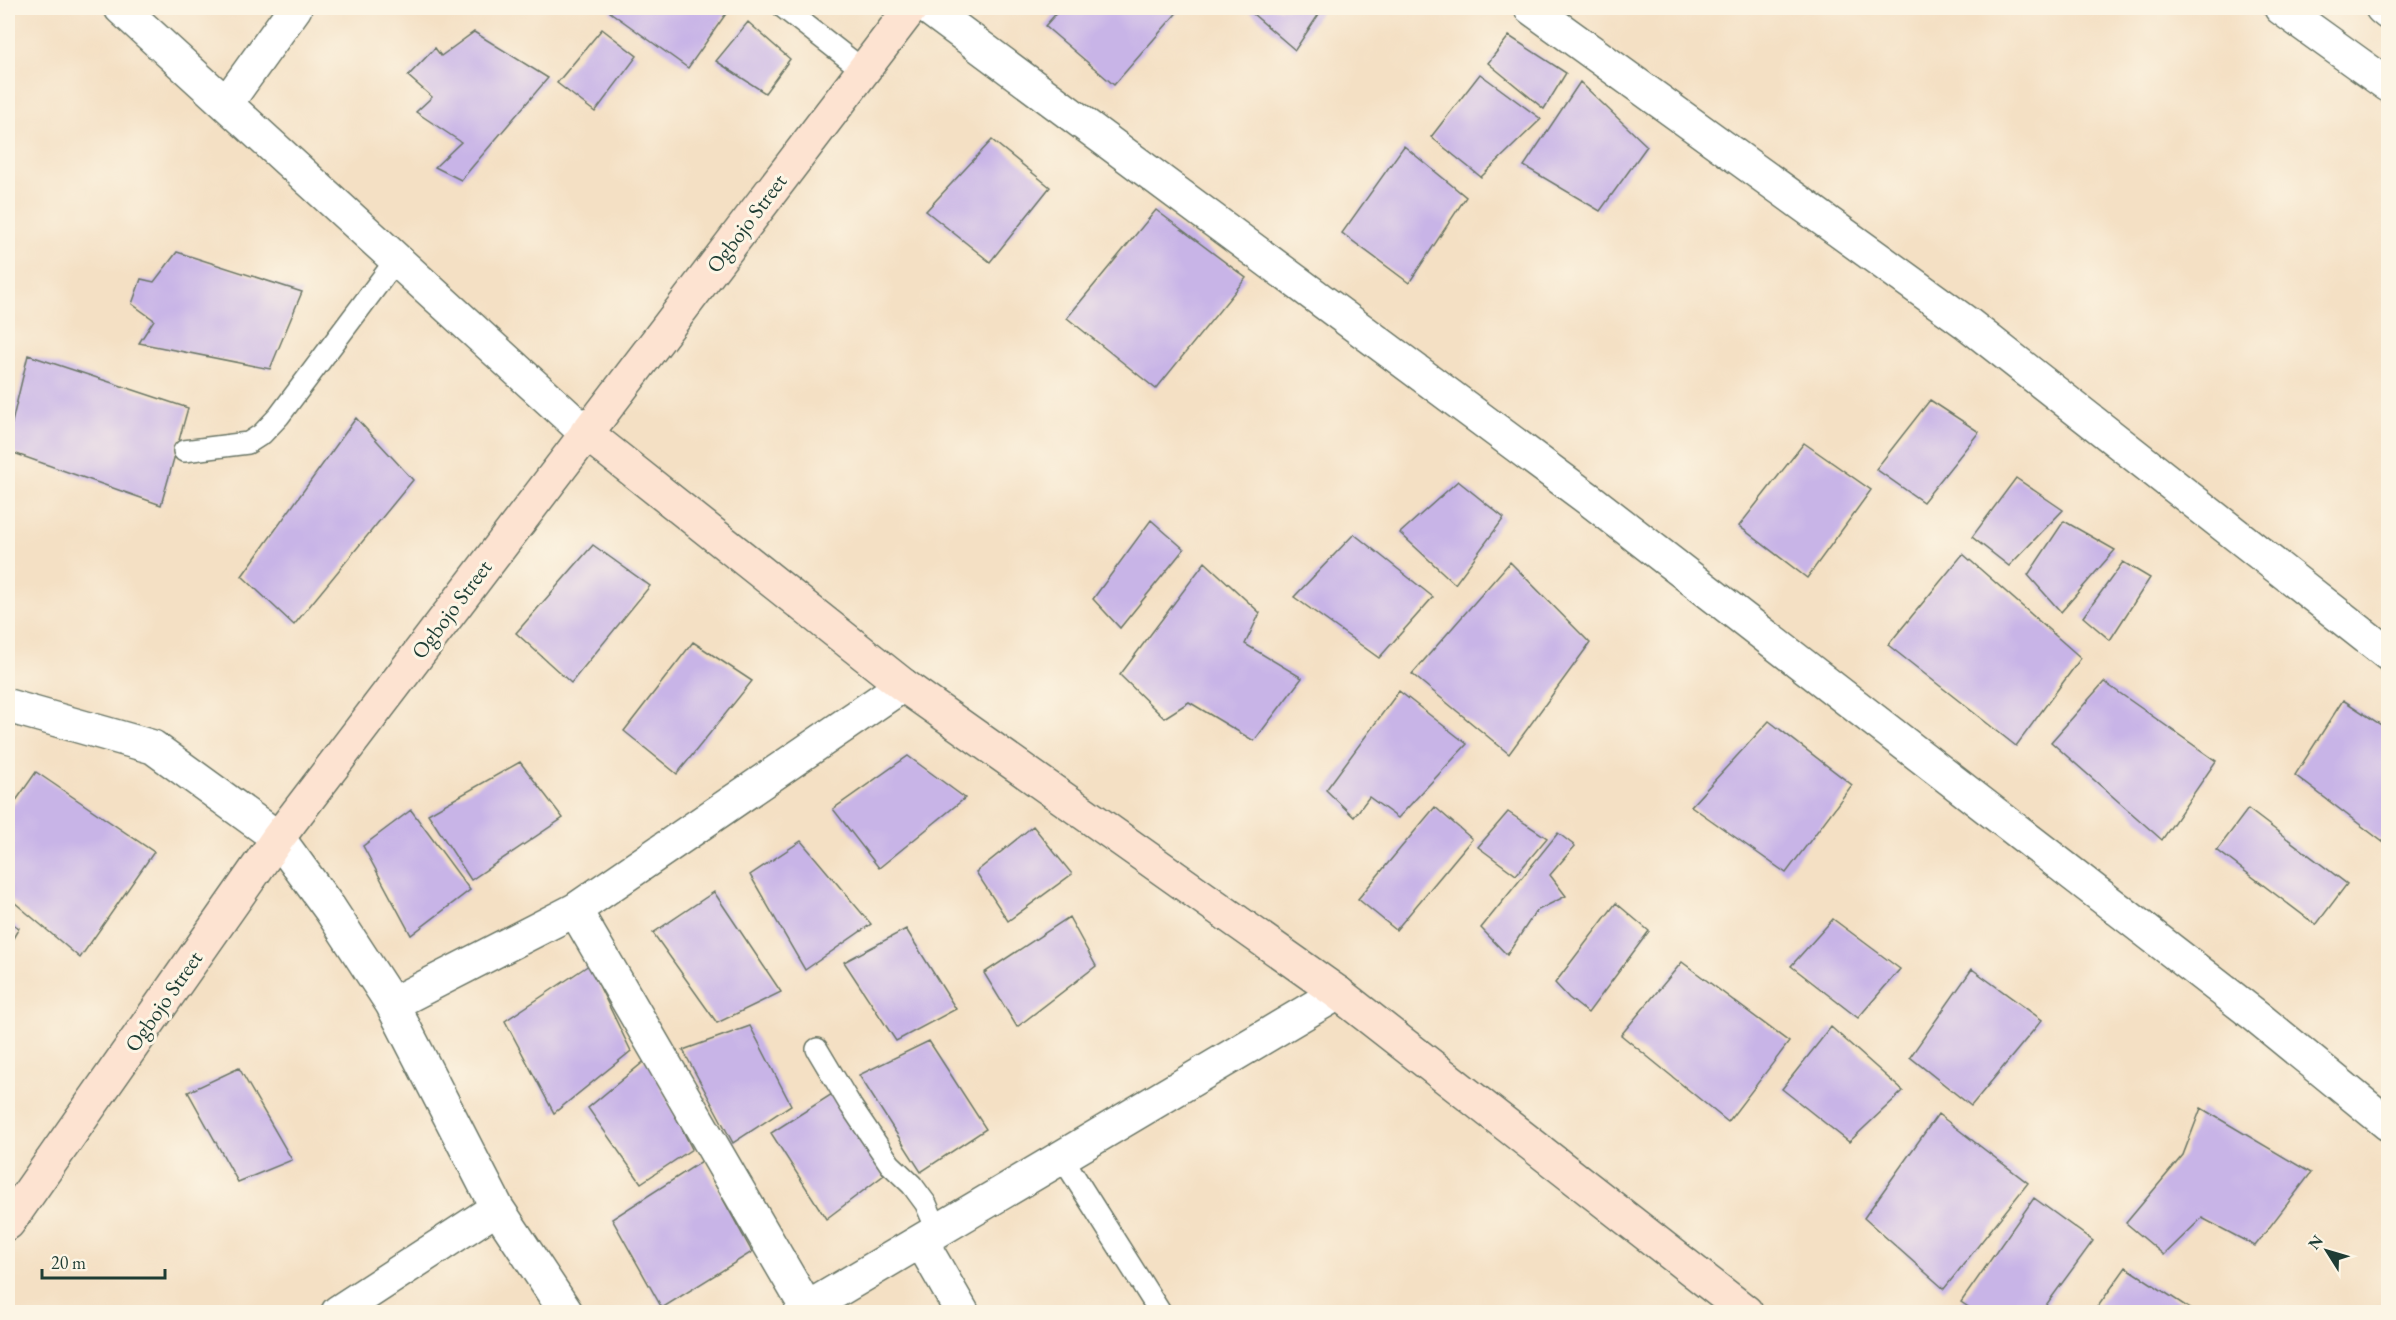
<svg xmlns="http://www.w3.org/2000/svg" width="2396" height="1320" font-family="'EB Garamond',serif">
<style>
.building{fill:#c8b4e7}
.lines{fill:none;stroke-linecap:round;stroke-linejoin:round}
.lane-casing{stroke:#6a7666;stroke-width:24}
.street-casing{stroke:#6a7666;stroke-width:36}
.secondary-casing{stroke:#6a7666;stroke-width:36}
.lane{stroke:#fff;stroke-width:21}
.street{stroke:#fff;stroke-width:33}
.secondary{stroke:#fde3d1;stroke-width:33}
.labels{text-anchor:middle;stroke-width:6;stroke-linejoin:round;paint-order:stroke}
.street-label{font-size:22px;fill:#1f3d34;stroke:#fcf5e5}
</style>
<rect width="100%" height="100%" fill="#fcf5e5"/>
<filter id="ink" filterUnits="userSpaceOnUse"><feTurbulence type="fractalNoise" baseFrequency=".0167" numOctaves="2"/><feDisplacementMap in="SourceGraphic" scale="12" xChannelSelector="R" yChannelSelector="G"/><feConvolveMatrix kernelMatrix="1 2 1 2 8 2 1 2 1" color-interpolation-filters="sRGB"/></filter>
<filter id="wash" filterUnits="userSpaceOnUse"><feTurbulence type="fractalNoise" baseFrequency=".008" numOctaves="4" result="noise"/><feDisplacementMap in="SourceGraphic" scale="24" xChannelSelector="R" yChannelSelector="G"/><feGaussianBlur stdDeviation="1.35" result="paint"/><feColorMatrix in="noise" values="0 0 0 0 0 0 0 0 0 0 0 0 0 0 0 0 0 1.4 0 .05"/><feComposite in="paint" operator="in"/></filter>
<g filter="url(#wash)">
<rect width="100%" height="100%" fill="#f4e0c4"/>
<g id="blocks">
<path class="building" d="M 614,8 L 730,8 L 688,68 L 610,12 Z
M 1061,8 L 1181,8 L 1114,85 L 1045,26 Z
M 1246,8 L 1323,8 L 1295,50 Z
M 748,22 L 790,59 L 765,93 L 716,61 Z
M 602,29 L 637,56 L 595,112 L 557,83 Z
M 474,32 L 548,78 L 461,180 L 435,167 L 461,142 L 416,112 L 432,97 L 408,76 L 435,48 L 441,56 Z
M 1509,36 L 1566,73 L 1544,109 L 1488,63 Z
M 1480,74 L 1541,119 L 1481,177 L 1431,137 Z
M 1580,82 L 1647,146 L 1600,211 L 1524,166 Z
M 992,140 L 1050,187 L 990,262 L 926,211 Z
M 1404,146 L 1466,197 L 1409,283 L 1342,233 Z
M 1156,210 L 1246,278 L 1156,389 L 1067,318 Z
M 177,252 L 302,292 L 270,369 L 139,343 L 154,320 L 132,304 L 141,279 L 154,282 Z
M 28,355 L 188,408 L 161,505 L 8,451 L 8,439 Z
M 1930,400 L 1979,432 L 1923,502 L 1876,469 Z
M 356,418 L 413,480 L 294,625 L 242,576 Z
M 1804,443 L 1871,490 L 1807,578 L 1739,526 Z
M 2016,478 L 2063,510 L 2009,566 L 1972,537 Z
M 1458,481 L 1504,518 L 1455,584 L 1400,533 Z
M 1151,520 L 1184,549 L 1120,628 L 1093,599 Z
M 2064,521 L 2115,550 L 2061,612 L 2028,575 Z
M 1354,534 L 1433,597 L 1379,658 L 1294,597 Z
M 593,545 L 650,586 L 571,683 L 516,633 Z
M 1963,554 L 2081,658 L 2016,746 L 1888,645 Z
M 1205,562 L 1260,613 L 1245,644 L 1302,678 L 1254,741 L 1189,702 L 1164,718 L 1120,675 Z
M 1510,562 L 1590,643 L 1509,754 L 1412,674 Z
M 2123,562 L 2150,578 L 2110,640 L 2083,617 Z
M 693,642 L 752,681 L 677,774 L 624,731 Z
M 2104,682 L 2216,761 L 2162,840 L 2051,742 Z
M 1399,691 L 1467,744 L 1398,818 L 1369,797 L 1354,817 L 1326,790 Z
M 2343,700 L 2381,725 L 2388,712 L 2388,846 L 2295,775 Z
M 1769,721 L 1852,785 L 1786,873 L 1691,806 Z
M 908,756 L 965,798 L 879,868 L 833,809 Z
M 520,762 L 563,818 L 471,880 L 428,814 Z
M 36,772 L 154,852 L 80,958 L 8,897 L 8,812 Z
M 1435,807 L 1472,839 L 1396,930 L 1358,899 Z
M 2248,809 L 2347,884 L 2316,925 L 2217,850 Z
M 411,810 L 470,890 L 411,935 L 363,846 Z
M 1508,812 L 1547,838 L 1516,875 L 1478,847 Z
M 1033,826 L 1072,874 L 1008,921 L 976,872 Z
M 1558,833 L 1575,846 L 1550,875 L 1566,896 L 1536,911 L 1507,955 L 1481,928 Z
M 801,841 L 871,924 L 805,970 L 750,875 Z
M 714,892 L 781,992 L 717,1023 L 653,933 Z
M 1616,903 L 1649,931 L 1588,1013 L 1569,998 L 1555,983 Z
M 1069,917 L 1096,966 L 1017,1027 L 984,973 Z
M 1833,919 L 1900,969 L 1858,1018 L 1791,966 Z
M 8,921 L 19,928 L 8,947 Z
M 906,929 L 956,1009 L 896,1041 L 844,962 Z
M 1682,962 L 1789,1042 L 1728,1122 L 1621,1035 Z
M 589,965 L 631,1051 L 554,1113 L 505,1021 Z
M 1972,969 L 2042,1020 L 1971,1106 L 1910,1057 Z
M 750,1026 L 791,1105 L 733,1143 L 683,1050 Z
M 1831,1027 L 1903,1091 L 1849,1142 L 1782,1089 Z
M 929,1041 L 986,1129 L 921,1172 L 859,1075 Z
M 647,1059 L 692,1149 L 641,1183 L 588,1108 Z
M 239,1068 L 292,1160 L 238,1182 L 188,1092 Z
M 832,1094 L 884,1175 L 826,1219 L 771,1133 Z
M 2201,1108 L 2311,1173 L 2255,1246 L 2202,1218 L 2164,1255 L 2126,1223 L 2183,1155 Z
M 1938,1114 L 2028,1183 L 1944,1289 L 1864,1218 Z
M 702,1161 L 752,1252 L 662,1308 L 612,1219 Z
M 2034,1198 L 2093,1241 L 2041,1312 L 1976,1312 L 1961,1302 Z
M 2126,1267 L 2195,1312 L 2094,1312 Z"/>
</g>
</g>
<g filter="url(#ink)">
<use href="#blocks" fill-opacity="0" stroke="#6a7666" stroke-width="1.5"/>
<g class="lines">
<defs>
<path id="lane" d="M 784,8 L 863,70
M 184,451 L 248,443 L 262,434 L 279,416 L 396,260
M 817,1049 L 851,1106 L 890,1164 L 912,1185 L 926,1204 L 938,1232
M 1062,1157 L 1160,1312"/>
<path id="street" d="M 121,8 L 586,433
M 928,8 L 1590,500 L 2256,1016 L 2388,1124
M 1531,8 L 1968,324 L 2388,654
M 2281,8 L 2388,85
M 2382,8 L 2388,13
M 226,104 L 295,8
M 8,706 L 153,747 L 278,838 L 330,909 L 392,1004 L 497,1208 L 566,1312
M 575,910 L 809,1312
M 392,1004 L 575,910 L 903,685
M 921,1241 L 962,1312
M 338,1312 L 497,1208
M 801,1312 L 1338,993"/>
<path id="secondary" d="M 586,433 L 903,685 L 1338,993 L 1746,1312
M 8,1223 L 278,838 L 911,8"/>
</defs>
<use href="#lane" class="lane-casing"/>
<use href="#street" class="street-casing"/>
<use href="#secondary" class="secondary-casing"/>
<use href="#lane" class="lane"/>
<use href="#street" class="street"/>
<use href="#secondary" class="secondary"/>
</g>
</g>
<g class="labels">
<g class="street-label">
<text transform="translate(746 223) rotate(-53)" y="8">Ogbojo Street</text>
<text transform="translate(451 609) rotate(-53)" y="8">Ogbojo Street</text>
<text transform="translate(163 1001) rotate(-55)" y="8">Ogbojo Street</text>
</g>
</g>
<rect width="2396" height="1320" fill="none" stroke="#fcf5e5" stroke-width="30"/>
<g transform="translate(2327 1251) rotate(307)" stroke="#fcf5e5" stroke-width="4.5" paint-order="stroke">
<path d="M0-4.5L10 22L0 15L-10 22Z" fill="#1f3d34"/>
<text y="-9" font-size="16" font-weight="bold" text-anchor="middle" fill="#1f3d34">N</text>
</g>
<path d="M42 1269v9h123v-9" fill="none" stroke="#1f3d34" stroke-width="3"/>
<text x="51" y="1269" font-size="18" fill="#1f3d34" stroke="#fcf5e5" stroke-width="4.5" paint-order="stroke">20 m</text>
</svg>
